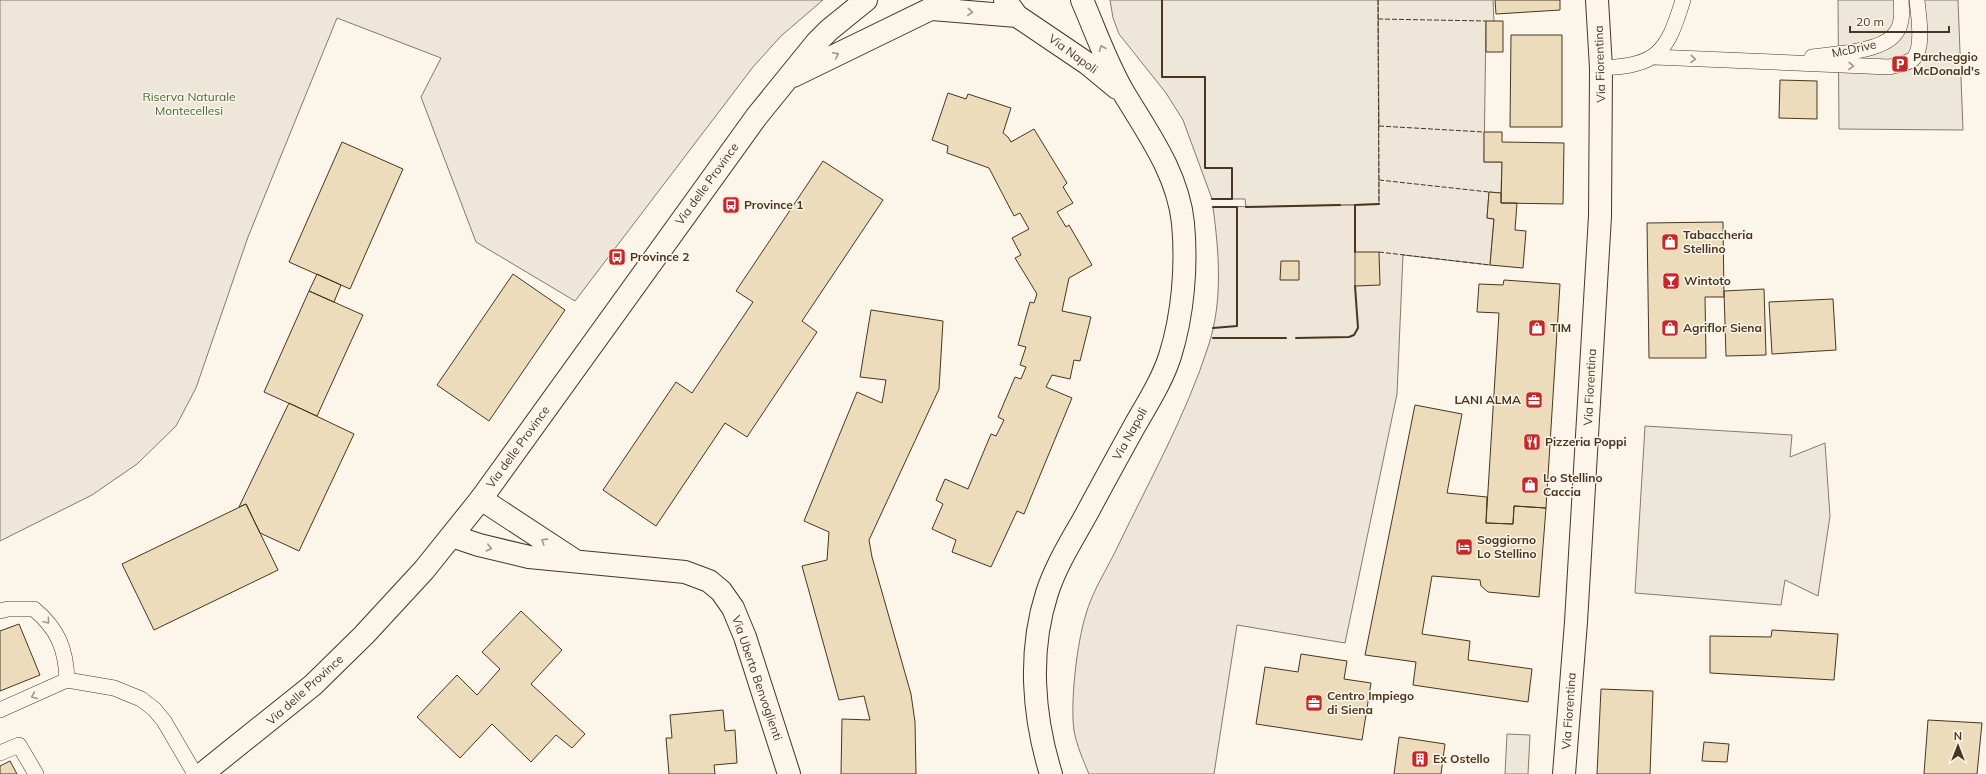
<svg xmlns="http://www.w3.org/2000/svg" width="1986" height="774" font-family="Mulish,sans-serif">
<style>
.green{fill:#ede6d9;stroke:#887966}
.parking{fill:#ede7d9;stroke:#887966}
.building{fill:#ecdcbc;stroke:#4a3520}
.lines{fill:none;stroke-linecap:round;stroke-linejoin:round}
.service-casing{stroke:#4a3520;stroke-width:16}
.minor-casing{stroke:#4a3520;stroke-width:24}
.secondary-casing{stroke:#4a3520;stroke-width:24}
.primary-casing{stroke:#4a3520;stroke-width:24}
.service{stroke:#fbf6e9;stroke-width:15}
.minor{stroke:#fbf6e9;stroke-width:22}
.secondary{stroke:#fbf6e9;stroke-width:22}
.primary{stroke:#fbf6e9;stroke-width:22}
.fence{stroke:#4a3520;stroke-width:1;stroke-dasharray:5 2;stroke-linecap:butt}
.wall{stroke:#4a3520;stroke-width:2}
.oneway{stroke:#a29684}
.labels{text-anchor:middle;stroke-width:3;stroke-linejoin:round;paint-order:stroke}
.street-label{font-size:12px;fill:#4a3520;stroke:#fbf6e9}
.poi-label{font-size:12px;font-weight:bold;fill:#4a3520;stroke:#fbf6e9;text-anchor:start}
.park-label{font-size:12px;fill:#436837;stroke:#fbf6e9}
</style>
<rect width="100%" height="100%" fill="#fbf6e9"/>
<path class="green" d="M 0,0 L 823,0 L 781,36 L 753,67 L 575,301 L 476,242 L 421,97 L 441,58 L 337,18 L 248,237 L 196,388 L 176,426 L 137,464 L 92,495 L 0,541 Z
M 1110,0 L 1162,0 L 1162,77 L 1205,77 L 1205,168 L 1232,168 L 1232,199 L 1212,199 L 1183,120 L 1166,93 L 1119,34 L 1113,18 Z
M 1378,0 L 1493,0 L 1494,21 L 1486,22 L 1484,162 L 1502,162 L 1501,193 L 1489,192 L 1487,218 L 1494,219 L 1490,265 L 1403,255 L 1397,394 L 1345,643 L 1237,625 L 1214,774 L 1089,774 C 1083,760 1077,746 1074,731 C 1070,702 1077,642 1086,614 C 1092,592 1107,569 1117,548 C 1149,481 1186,416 1209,344 C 1223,299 1219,253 1213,207 L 1355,205 L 1379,126 Z"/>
<path class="parking" d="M 1162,0 L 1378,0 L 1379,204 L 1246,207 L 1245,199 L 1232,199 L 1232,168 L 1205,168 L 1205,77 L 1162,77 Z
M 1838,0 L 1958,0 L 1963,130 L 1839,129 Z
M 1645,426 L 1792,435 L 1790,457 L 1825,443 L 1830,516 L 1818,596 L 1785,580 L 1781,605 L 1635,593 Z
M 1507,734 L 1530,735 L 1528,774 L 1505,774 Z"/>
<path class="building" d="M 1495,0 L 1560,0 L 1560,10 L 1496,14 Z
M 1486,21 L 1503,21 L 1503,52 L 1486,52 Z
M 1511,35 L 1562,35 L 1562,127 L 1510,127 Z
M 1780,80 L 1817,81 L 1817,119 L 1779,118 Z
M 948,93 L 966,99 L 968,94 L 1011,108 L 1003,133 L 1008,137 L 1011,142 L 1034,129 L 1067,183 L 1063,187 L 1073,203 L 1057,212 L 1066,227 L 1069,225 L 1092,265 L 1069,278 L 1062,311 L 1091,317 L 1080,361 L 1074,360 L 1070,379 L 1052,375 L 1046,387 L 1072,398 L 1024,514 L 1017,511 L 991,567 L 952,552 L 956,540 L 932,529 L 943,504 L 936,500 L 945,479 L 968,489 L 991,434 L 996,436 L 1004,420 L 998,417 L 1015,377 L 1021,379 L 1026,367 L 1020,365 L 1026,347 L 1018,345 L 1030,302 L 1034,303 L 1037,294 L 1015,258 L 1021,255 L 1012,238 L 1029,229 L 1020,213 L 1014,216 L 989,168 L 947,153 L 948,146 L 932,140 Z
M 1484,132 L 1502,132 L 1502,142 L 1564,143 L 1563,204 L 1501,203 L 1502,162 L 1484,162 Z
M 342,142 L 403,169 L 350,289 L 289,262 Z
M 823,161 L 883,200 L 802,321 L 817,332 L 747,437 L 725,423 L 656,526 L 603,490 L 676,382 L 692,393 L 753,302 L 736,291 Z
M 1489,192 L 1501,193 L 1501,203 L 1517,203 L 1515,230 L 1526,231 L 1523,268 L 1490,265 L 1494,219 L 1487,218 Z
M 1723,222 L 1724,297 L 1705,297 L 1706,358 L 1649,358 L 1647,223 Z
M 1355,252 L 1379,252 L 1380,285 L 1355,286 Z
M 1281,261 L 1299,261 L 1299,280 L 1280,280 Z
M 317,274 L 341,285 L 334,302 L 309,291 Z
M 513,274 L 565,310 L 489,421 L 437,385 Z
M 1504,280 L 1560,284 L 1546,508 L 1514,506 L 1513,524 L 1486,523 L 1499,313 L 1477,312 L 1479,284 L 1503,285 Z
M 1764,289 L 1766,355 L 1726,356 L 1724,291 Z
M 309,291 L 363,315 L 317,416 L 264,392 Z
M 1833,299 L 1836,350 L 1772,354 L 1769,302 Z
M 871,310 L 943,321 L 939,389 L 869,540 L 872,557 L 911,694 L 915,722 L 916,774 L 841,774 L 842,719 L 870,720 L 864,696 L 839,700 L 802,566 L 827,560 L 829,532 L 804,521 L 857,392 L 882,403 L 886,380 L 860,377 Z
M 289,403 L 354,434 L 299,551 L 260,533 L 246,504 L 239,507 Z
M 1415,405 L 1462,414 L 1447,493 L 1487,497 L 1486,523 L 1513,524 L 1514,506 L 1546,508 L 1539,597 L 1488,592 L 1481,586 L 1480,580 L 1432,576 L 1422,634 L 1470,641 L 1468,660 L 1532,669 L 1528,702 L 1413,685 L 1416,662 L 1365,655 Z
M 246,504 L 278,570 L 154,630 L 122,564 Z
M 521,611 L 562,650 L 531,684 L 585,734 L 572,748 L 556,735 L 531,762 L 492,724 L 460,758 L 417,717 L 457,675 L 477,695 L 500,669 L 482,652 Z
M 19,624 L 40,675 L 0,691 L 0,631 Z
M 1772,630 L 1838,634 L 1834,680 L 1710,673 L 1710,636 L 1771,637 Z
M 1301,654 L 1347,661 L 1344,679 L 1371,683 L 1362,740 L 1256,724 L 1265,667 L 1298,672 Z
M 1601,689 L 1653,691 L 1650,774 L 1597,774 Z
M 723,710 L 725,731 L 735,730 L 737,763 L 714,765 L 715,774 L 669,774 L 666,738 L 672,738 L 670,715 Z
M 1928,720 L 1982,723 L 1977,774 L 1924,774 Z
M 1399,737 L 1445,744 L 1441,774 L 1394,774 Z
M 1704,742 L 1729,744 L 1727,762 L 1702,761 Z
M 10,761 L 17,774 L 0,774 L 0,766 Z"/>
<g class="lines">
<defs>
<path id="service" d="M 1654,57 L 1889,67 C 1897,65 1907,64 1913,59 C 1925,48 1918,14 1917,0
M 1812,57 C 1833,54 1880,52 1894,35 C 1903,26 1902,12 1901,0
M 1601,68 C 1658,66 1667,52 1683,0
M 0,611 L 8,609 L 34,609 C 58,629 66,649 67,680
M 0,710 L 67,680 L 114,688 L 141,699 L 154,709 L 164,721 L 195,774
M 0,753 L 19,745 L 36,774"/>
<path id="minor" d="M 1005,0 L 1017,16 L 1088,64 L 1117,88
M 932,9 L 1017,16
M 481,499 L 574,560
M 452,536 L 479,545 L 529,557 L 685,572 L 709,581 L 721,591 L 733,608 L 745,637 L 789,774
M 1051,774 C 1033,716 1028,652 1047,593 C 1056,565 1072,540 1086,515 C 1102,485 1118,456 1134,427 C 1147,404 1162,381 1170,356 C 1183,315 1187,266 1183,223 C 1178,175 1150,136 1125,95 C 1107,65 1096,32 1082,0"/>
<path id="secondary" d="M 1564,774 L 1576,622 L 1600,216 L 1601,68 L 1597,0"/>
<path id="primary" d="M 793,76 L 949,0
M 202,774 L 313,685 L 364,635 L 424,570 L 481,499 L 757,116 L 817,42 L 829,30 L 866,0"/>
</defs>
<use href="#service" class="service-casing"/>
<use href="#minor" class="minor-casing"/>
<use href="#secondary" class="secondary-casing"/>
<use href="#primary" class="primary-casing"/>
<use href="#service" class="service"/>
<use href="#minor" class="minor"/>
<use href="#secondary" class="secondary"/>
<use href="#primary" class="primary"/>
<path class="fence" d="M 1378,0 L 1379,204
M 1378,19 L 1486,21
M 1379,126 L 1484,132
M 1379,180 L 1489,192
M 1379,252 L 1490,265"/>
<path class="wall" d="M 1162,0 L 1162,77 L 1205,77 L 1205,168 L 1232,168 L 1232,199 L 1212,199
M 1246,207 L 1340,205
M 1355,252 L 1355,205 L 1379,204
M 1213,328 L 1237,326 L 1237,207 L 1213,207
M 1213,338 L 1286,338
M 1296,338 L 1349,337 L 1354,335 L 1358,328 L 1355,286"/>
</g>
<defs><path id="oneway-chevron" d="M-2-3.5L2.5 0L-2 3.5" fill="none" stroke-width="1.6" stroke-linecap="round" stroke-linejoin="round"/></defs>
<g class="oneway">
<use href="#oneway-chevron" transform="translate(970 12) rotate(5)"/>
<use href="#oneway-chevron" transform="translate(1102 48) rotate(-113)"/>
<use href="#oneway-chevron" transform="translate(836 55) rotate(-26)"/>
<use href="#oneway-chevron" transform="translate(1693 59) rotate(3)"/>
<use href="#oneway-chevron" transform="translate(1851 66) rotate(2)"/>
<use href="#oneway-chevron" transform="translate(544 541) rotate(-148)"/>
<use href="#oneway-chevron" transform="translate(489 548) rotate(13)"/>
<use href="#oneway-chevron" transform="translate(47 621) rotate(50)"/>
<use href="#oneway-chevron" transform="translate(34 696) rotate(157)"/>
</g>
<defs>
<symbol id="parking-square" viewBox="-11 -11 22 22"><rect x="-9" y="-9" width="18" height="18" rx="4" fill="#c62828" stroke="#fbf6e9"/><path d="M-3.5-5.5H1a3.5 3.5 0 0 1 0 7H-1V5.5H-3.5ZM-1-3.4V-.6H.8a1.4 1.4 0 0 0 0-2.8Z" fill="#fff"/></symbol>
<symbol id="bus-square" viewBox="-11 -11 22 22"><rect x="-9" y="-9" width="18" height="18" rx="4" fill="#c62828" stroke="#fbf6e9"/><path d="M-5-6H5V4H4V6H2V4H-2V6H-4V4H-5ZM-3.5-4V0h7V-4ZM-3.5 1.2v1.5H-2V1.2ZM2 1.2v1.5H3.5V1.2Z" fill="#fff"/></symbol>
<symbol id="shop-square" viewBox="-11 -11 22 22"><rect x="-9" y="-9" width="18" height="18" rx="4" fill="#c62828" stroke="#fbf6e9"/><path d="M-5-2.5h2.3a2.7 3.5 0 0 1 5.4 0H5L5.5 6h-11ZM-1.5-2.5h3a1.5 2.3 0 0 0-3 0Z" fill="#fff"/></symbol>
<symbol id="bar-square" viewBox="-11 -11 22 22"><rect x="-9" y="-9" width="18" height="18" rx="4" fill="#c62828" stroke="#fbf6e9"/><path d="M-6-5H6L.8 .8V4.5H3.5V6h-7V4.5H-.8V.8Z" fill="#fff"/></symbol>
<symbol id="office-square" viewBox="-11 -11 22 22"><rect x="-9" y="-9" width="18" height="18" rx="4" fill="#c62828" stroke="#fbf6e9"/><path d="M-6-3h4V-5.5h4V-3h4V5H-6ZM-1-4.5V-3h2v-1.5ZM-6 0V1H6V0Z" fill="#fff"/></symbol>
<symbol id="restaurant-square" viewBox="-11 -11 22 22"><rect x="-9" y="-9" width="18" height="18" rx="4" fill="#c62828" stroke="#fbf6e9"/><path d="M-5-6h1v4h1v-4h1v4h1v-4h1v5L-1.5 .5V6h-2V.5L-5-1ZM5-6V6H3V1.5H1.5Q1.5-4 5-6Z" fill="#fff"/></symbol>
<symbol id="hotel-square" viewBox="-11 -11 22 22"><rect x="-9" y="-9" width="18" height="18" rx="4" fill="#c62828" stroke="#fbf6e9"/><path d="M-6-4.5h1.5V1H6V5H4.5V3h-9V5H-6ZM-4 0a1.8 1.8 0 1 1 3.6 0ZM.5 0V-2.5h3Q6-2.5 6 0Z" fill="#fff"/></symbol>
<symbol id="building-square" viewBox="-11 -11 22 22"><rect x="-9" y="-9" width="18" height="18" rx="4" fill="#c62828" stroke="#fbf6e9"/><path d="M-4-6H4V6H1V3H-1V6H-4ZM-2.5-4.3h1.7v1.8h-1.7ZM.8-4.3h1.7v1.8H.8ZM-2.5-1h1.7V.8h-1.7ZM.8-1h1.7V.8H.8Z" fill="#fff"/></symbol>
</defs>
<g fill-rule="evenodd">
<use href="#parking-square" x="1890" y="54" width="20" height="20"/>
<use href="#bus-square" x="721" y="195" width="20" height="20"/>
<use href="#shop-square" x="1660" y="232" width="20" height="20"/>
<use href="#bus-square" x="607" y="247" width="20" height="20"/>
<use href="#bar-square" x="1661" y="271" width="20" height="20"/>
<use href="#shop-square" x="1527" y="318" width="20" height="20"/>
<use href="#shop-square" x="1660" y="318" width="20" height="20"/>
<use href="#office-square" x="1524" y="390" width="20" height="20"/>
<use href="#restaurant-square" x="1522" y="432" width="20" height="20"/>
<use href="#shop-square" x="1520" y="475" width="20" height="20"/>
<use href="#hotel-square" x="1454" y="537" width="20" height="20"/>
<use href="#office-square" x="1304" y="693" width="20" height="20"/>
<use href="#building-square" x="1410" y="749" width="20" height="20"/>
</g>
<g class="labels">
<g class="street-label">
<text transform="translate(1854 49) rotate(-12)" y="4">McDrive</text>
<text transform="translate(1073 54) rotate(36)" y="4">Via Napoli</text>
<text transform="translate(1600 64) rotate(-92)" y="4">Via Fiorentina</text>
<text transform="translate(707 184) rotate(-54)" y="4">Via delle Province</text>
<text transform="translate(1590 387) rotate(-87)" y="4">Via Fiorentina</text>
<text transform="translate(1130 434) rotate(-61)" y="4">Via Napoli</text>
<text transform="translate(518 447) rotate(-54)" y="4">Via delle Province</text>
<text transform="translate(757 678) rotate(71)" y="4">Via Uberto Benvoglienti</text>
<text transform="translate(305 690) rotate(-42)" y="4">Via delle Province</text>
<text transform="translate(1569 711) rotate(-86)" y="4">Via Fiorentina</text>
</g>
<g class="poi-label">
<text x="1913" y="61">Parcheggio<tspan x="1913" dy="14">McDonald's</tspan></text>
<text x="744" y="209">Province 1</text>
<text x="1683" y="239">Tabaccheria<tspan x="1683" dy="14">Stellino</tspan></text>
<text x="630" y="261">Province 2</text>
<text x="1684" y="285">Wintoto</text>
<text x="1550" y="332">TIM</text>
<text x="1683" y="332">Agriflor Siena</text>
<text x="1521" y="404" text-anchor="end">LANI ALMA</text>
<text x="1545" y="446">Pizzeria Poppi</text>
<text x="1543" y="482">Lo Stellino<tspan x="1543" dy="14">Caccia</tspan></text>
<text x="1477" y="544">Soggiorno<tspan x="1477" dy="14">Lo Stellino</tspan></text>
<text x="1327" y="700">Centro Impiego<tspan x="1327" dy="14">di Siena</tspan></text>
<text x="1433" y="763">Ex Ostello</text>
</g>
<g class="park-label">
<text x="189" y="101">Riserva Naturale<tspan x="189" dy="14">Montecellesi</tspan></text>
</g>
</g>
<g transform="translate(1958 746)" stroke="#fbf6e9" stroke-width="3" paint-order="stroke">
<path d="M0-3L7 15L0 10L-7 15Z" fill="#4a3520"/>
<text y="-6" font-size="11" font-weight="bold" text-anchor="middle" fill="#4a3520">N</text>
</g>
<path d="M1850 26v6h99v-6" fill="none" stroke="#4a3520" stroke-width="2"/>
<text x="1856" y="26" font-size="12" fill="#4a3520" stroke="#fbf6e9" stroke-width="3" paint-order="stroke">20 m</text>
</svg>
